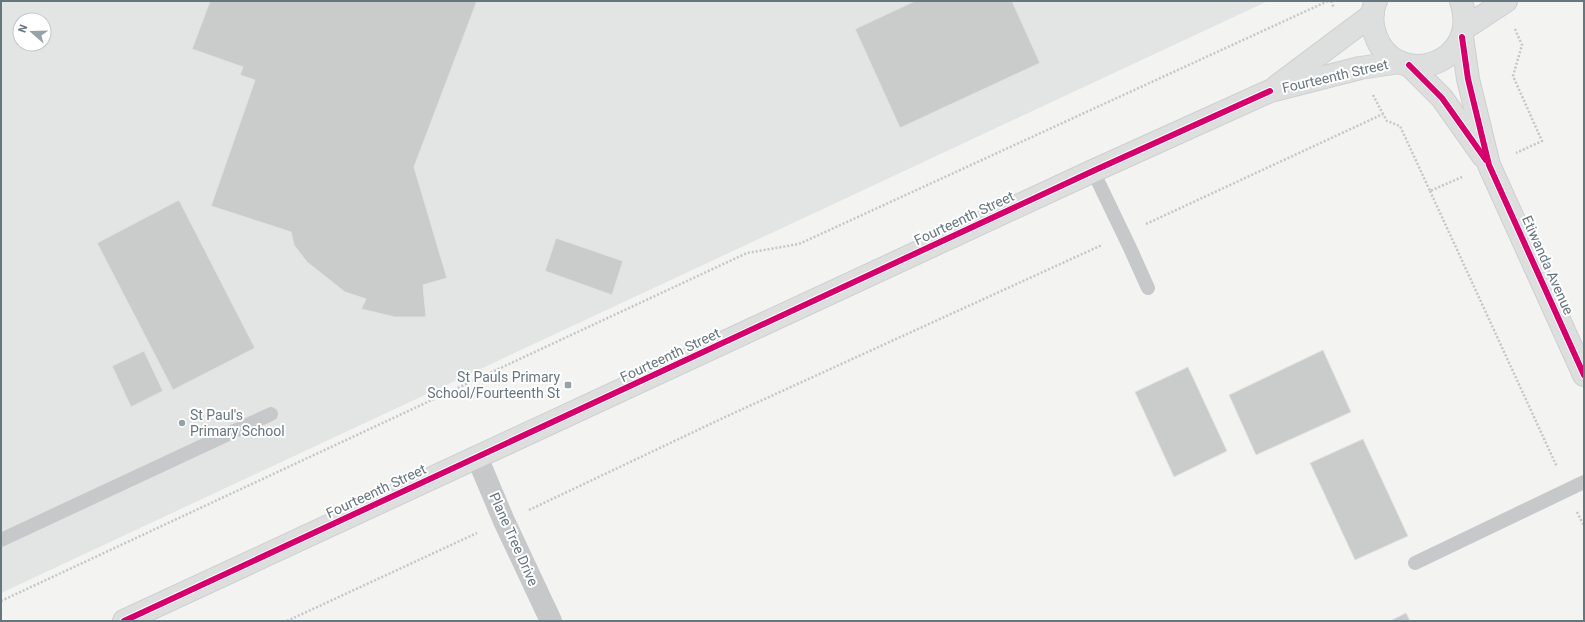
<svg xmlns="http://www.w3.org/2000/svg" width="1585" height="622" font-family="Roboto,sans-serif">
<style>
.built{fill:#e3e4e4;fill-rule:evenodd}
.building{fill:#cacccc;stroke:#e2e2e2}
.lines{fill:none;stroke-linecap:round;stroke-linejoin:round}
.secondary-casing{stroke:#cfcfd0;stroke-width:24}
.path{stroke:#c5c6c7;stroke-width:2.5;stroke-dasharray:2 2;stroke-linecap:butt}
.lane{stroke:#c7c8c9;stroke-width:14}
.street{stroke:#c7c8c9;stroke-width:22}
.secondary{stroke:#dddede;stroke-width:22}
.cycleway-casing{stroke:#fff;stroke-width:8}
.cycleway{stroke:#d6006c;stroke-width:6}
.poi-dot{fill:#97a2a7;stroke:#fff;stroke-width:1.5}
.labels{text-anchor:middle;stroke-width:4;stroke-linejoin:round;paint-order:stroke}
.street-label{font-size:14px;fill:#66767f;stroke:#fff}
.poi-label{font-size:14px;fill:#66767f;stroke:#fff;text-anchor:end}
</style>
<rect width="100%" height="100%" fill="#f3f3f2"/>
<path class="built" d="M 1,1 L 1268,1 L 1,593 ZM 20,20 L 44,20 L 44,44 L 20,44 Z"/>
<path class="building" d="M 210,1 L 477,1 L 414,167 L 447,278 L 423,285 L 426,317 L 395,317 L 361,309 L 366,299 L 345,292 L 307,262 L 294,245 L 291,232 L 211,206 L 255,80 L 240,75 L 243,67 L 192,49 Z
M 915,1 L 1012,1 L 1040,63 L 900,128 L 855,29 Z
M 179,200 L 255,348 L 173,390 L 97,243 Z
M 556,238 L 623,261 L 612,295 L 545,271 Z
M 1323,350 L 1351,412 L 1256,455 L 1229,395 Z
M 144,351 L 163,391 L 131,407 L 112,366 Z
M 1188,367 L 1227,451 L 1174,477 L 1135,392 Z
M 1363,439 L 1408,536 L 1355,560 L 1310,463 Z
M 1406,613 L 1410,621 L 1390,621 Z"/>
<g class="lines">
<defs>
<path id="secondary" d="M 1376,1 C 1371,11 1372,24 1375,34 C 1394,92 1483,65 1461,1
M 1465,28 L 1506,1
M 1462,37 L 1468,79 L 1489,165 L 1584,375
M 1409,65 L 1442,98 L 1483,156
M 1277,86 L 1373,14
M 124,621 L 1093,171 L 1270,91 L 1360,68 L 1400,62"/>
</defs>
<use href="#secondary" class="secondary-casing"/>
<path class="path" d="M 1331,1 L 1334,8
M 1515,29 L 1522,45 L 1513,76 L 1542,141 L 1516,153
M 1373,95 L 1383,114
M 1430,191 L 1557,467
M 1146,224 L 1383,114 L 1387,121 L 1400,126 L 1430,191 L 1462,177
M 529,510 L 723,418 L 1102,245
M 1577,512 L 1584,526
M 1,601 L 747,253 L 799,244 L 1328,1
M 287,621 L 477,533"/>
<path class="lane" d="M 1093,171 L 1130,248 L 1148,288
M 1,540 L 271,414
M 1415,563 L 1584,482"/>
<path class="street" d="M 477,457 L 504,521 L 551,621"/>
<use href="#secondary" class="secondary"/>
<defs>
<path id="cycleway" d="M 1462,37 L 1468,79 L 1489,165 L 1584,375
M 1409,65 L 1442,98 L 1486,160
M 124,621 L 1093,171 L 1270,91"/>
</defs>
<use href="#cycleway" class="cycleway-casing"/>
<use href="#cycleway" class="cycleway"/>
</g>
<g class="poi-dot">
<rect x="564" y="381" width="8" height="8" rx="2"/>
<circle cx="182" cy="423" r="4"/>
</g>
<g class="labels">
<g class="street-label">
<text transform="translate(1335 76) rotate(-13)" y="5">Fourteenth Street</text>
<text transform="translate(964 218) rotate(-25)" y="5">Fourteenth Street</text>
<text transform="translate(1548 265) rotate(66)" y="5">Etiwanda Avenue</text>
<text transform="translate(670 355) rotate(-25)" y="5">Fourteenth Street</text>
<text transform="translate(376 491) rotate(-25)" y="5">Fourteenth Street</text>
<text transform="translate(514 539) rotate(66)" y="5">Plane Tree Drive</text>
</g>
<g class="poi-label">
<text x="560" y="382">St Pauls Primary<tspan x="560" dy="16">School/Fourteenth St</tspan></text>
<text x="190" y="420" text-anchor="start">St Paul's<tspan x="190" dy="16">Primary School</tspan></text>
</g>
</g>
<rect width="1585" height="622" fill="none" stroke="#66767f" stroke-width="4"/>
<g transform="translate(32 32) rotate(290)"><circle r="19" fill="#ffffff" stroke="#c2c8cc"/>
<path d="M0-3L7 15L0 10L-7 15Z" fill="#97a2a7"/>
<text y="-6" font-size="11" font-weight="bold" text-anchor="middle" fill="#66767f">N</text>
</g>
</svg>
